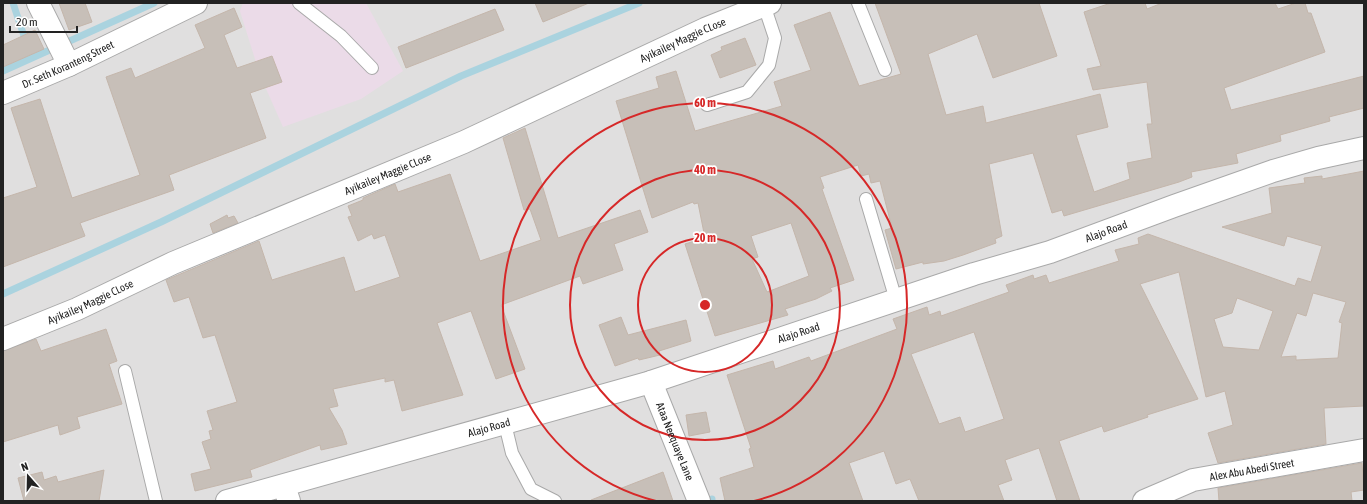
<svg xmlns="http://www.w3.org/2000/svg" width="1367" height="504" font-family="'Asap Condensed',sans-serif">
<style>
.residential{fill:#e0dfdf}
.industrial{fill:#ebdbe8}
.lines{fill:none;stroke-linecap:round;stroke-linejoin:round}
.stream{stroke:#aad3df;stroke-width:7}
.building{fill:#c7bfb8;stroke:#c4b6ab;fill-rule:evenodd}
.service-casing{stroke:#a9a9a9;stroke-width:14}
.minor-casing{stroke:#a9a9a9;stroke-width:24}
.tertiary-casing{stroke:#a9a9a9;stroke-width:24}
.service{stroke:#fff;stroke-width:12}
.minor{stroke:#fff;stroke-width:22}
.tertiary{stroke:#fff;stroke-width:22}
.ring{fill:none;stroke:#d62828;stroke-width:2}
.labels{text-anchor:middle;stroke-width:3.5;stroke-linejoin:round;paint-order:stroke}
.street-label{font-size:11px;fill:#222;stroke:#fff}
.centre{fill:#d62828;stroke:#fff;stroke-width:2}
.ring-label{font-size:12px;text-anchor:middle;font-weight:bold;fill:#d62828;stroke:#fff;stroke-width:3.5;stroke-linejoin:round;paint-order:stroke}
</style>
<rect width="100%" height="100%" fill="#f2efe9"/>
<path class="residential" d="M 3,3 L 1364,3 L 1364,501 L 3,501 Z"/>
<path class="industrial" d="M 243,3 L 366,3 L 403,71 L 361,99 L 283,127 L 260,75 L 240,11 Z"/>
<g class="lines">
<path class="stream" d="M 13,3 L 27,45
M 3,71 L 154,3
M 3,294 L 161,222 L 461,76 L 639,3
M 712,499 L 712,501"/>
</g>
<path class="building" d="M 59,3 L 85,3 L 92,22 L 69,30 Z
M 535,3 L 589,3 L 543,22 Z
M 875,3 L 1039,3 L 1057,56 L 993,78 L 977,34 L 928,54 L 946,115 L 983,106 L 986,123 L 1100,94 L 1108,127 L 1076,135 L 1094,192 L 1130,179 L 1127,163 L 1152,158 L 1147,124 L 1152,124 L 1147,82 L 1093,90 L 1087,69 L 1101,66 L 1084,12 L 1111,3 L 1145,3 L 1147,9 L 1162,3 L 1275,3 L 1278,9 L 1296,3 L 1305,3 L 1308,13 L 1311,13 L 1325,52 L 1224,88 L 1231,110 L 1364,76 L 1364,108 L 1329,117 L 1330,121 L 1280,135 L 1281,141 L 1236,154 L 1238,163 L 1191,172 L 1192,177 L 1179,182 L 1064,216 L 1062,210 L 1052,213 L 1033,153 L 989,164 L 1002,236 L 995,239 L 996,243 L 963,255 L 944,261 L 923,264 L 923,262 L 896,269 L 885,230 L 892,228 L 880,181 L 871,183 L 869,174 L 861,176 L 858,165 L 820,177 L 824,188 L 822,189 L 854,280 L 830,288 L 832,291 L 816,299 L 785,309 L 788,315 L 715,336 L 685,244 L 705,238 L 698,203 L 694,204 L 693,202 L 652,218 L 616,101 L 659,88 L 656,77 L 676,71 L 695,131 L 782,106 L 774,82 L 811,70 L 794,25 L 830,12 L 859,86 L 901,74 ZM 791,223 L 809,276 L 767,292 L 752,259 L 758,257 L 751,236 Z
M 234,8 L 242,27 L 224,35 L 237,68 L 272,56 L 282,82 L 250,93 L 266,138 L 169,175 L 174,190 L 80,223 L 85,236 L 3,267 L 3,198 L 37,187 L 11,108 L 40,99 L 72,198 L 140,175 L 106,77 L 131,68 L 135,78 L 205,48 L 195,25 Z
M 495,9 L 504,30 L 406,68 L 398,47 Z
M 35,30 L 44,49 L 3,67 L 3,45 Z
M 745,38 L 756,65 L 720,78 L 711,55 L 722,50 L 721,47 Z
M 525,128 L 558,238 L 640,210 L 648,232 L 614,244 L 623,270 L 583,284 L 580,276 L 501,305 L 525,369 L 496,379 L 471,311 L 437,323 L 463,395 L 402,411 L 394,380 L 385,382 L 385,378 L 333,389 L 338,406 L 329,408 L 342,430 L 347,444 L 321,450 L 320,445 L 250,470 L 252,477 L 195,491 L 191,474 L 211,469 L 202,442 L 211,439 L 209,431 L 213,430 L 207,411 L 237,402 L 215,335 L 203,338 L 189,297 L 174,302 L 166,280 L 259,241 L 272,280 L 344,257 L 355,292 L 400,277 L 385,235 L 374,239 L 372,234 L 358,241 L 348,217 L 352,216 L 348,206 L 363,200 L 363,198 L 395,184 L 398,192 L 450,174 L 480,261 L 541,240 L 530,209 L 524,210 L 503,138 Z
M 1364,171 L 1364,406 L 1324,408 L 1326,444 L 1218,463 L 1208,433 L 1233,425 L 1225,391 L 1206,397 L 1179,272 L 1140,284 L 1198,399 L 1147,415 L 1148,417 L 1104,432 L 1102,426 L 1059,441 L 1080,501 L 1057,501 L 1039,448 L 1005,460 L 1012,480 L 998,485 L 1004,501 L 919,501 L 910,479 L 896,484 L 884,451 L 849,463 L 863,501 L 725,501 L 720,478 L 754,467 L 749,449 L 751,448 L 727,375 L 773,361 L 775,369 L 809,357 L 811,361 L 897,329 L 893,319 L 927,307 L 929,315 L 940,311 L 941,316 L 1009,292 L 1006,285 L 1033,275 L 1034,279 L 1046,275 L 1049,283 L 1119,261 L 1115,250 L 1139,244 L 1138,238 L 1148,234 L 1295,286 L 1298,278 L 1311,282 L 1322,246 L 1287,236 L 1284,246 L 1222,227 L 1272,213 L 1269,188 L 1305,183 L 1304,178 L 1322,176 L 1322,179 ZM 1313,293 L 1346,302 L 1339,322 L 1342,323 L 1338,358 L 1296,360 L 1296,356 L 1281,357 L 1297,313 L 1306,316 ZM 1237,298 L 1273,311 L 1259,350 L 1223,347 L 1214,319 L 1232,313 ZM 974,332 L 1004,419 L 965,432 L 960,417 L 939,424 L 911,354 Z
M 227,215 L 228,218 L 234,216 L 238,223 L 213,233 L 210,224 Z
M 621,317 L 628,335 L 686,320 L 691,341 L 659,351 L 660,355 L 639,360 L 638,358 L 615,366 L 599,325 Z
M 106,329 L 117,361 L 109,364 L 122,404 L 77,417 L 80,428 L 60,435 L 58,425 L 3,442 L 3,351 L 36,339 L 41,351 Z
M 706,412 L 710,432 L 689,436 L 686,415 Z
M 1362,463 L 1364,490 L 1351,492 L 1352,501 L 1219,501 L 1218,488 Z
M 104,470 L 99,501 L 24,501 L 18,478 L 42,472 L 44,480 L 56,476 L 58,482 Z
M 663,472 L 673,501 L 591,501 L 591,500 Z"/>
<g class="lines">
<defs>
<path id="service" d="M 299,3 L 341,36 L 372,68
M 858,3 L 885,70
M 707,105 L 747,92 L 769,65 L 775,38 L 764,5
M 866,199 L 896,300
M 125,371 L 156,501
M 505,424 L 512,453 L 531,489 L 555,501"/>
<g id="minor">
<path d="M 38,3 L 69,65"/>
<path id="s1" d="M 3,93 L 69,65 L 196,3"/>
<path id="s2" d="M 3,339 L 77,309 L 173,263 L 464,142 L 705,29 L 770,3"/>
<path id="s3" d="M 651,382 L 699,501"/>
<path d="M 284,486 L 289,501"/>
<path id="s4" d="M 1144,501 L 1193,480 L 1364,450"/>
</g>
<g id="tertiary">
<path id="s5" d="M 227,501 L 651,382 L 974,274 L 1050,252 L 1174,206 L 1273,171 L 1318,158 L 1364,148"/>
</g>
</defs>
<use href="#service" class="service-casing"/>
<use href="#minor" class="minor-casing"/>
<use href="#tertiary" class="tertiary-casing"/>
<use href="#service" class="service"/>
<use href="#minor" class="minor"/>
<use href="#tertiary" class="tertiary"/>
</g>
<g class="ring">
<circle cx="705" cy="305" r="67"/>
<circle cx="705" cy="305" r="135"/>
<path d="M656 501A202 202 0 1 1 754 501"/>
</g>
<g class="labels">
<g class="street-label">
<text dy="4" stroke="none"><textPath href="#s2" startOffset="743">Ayikailey Maggie CLose</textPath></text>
<text dy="4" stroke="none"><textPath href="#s1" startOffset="71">Dr. Seth Koranteng Street</textPath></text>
<text dy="4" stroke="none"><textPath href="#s2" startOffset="419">Ayikailey Maggie CLose</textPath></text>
<text dy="4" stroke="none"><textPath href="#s5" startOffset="920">Alajo Road</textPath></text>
<text dy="4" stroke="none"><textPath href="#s2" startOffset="95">Ayikailey Maggie CLose</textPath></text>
<text dy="4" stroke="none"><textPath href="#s5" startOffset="596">Alajo Road</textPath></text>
<text dy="4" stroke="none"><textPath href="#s5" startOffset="272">Alajo Road</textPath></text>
<text dy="4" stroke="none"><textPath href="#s3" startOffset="64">Ataa Neequaye Lane</textPath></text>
<text dy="4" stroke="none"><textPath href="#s4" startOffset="113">Alex Abu Abedi Street</textPath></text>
</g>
</g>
<circle cx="705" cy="305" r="6" class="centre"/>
<g class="ring-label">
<text x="705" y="107">60 m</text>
<text x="705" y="174">40 m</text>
<text x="705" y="242">20 m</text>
</g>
<rect width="1367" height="504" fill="none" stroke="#222222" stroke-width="8"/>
<g transform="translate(28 476) rotate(340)" stroke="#ffffff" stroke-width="3" paint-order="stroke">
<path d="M0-3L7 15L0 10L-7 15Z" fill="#222222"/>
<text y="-6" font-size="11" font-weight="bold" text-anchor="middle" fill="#222222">N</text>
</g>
<path d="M10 26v6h67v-6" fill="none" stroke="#222222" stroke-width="2"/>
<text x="16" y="26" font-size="12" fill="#222222" stroke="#ffffff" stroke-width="3" paint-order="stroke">20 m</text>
</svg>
